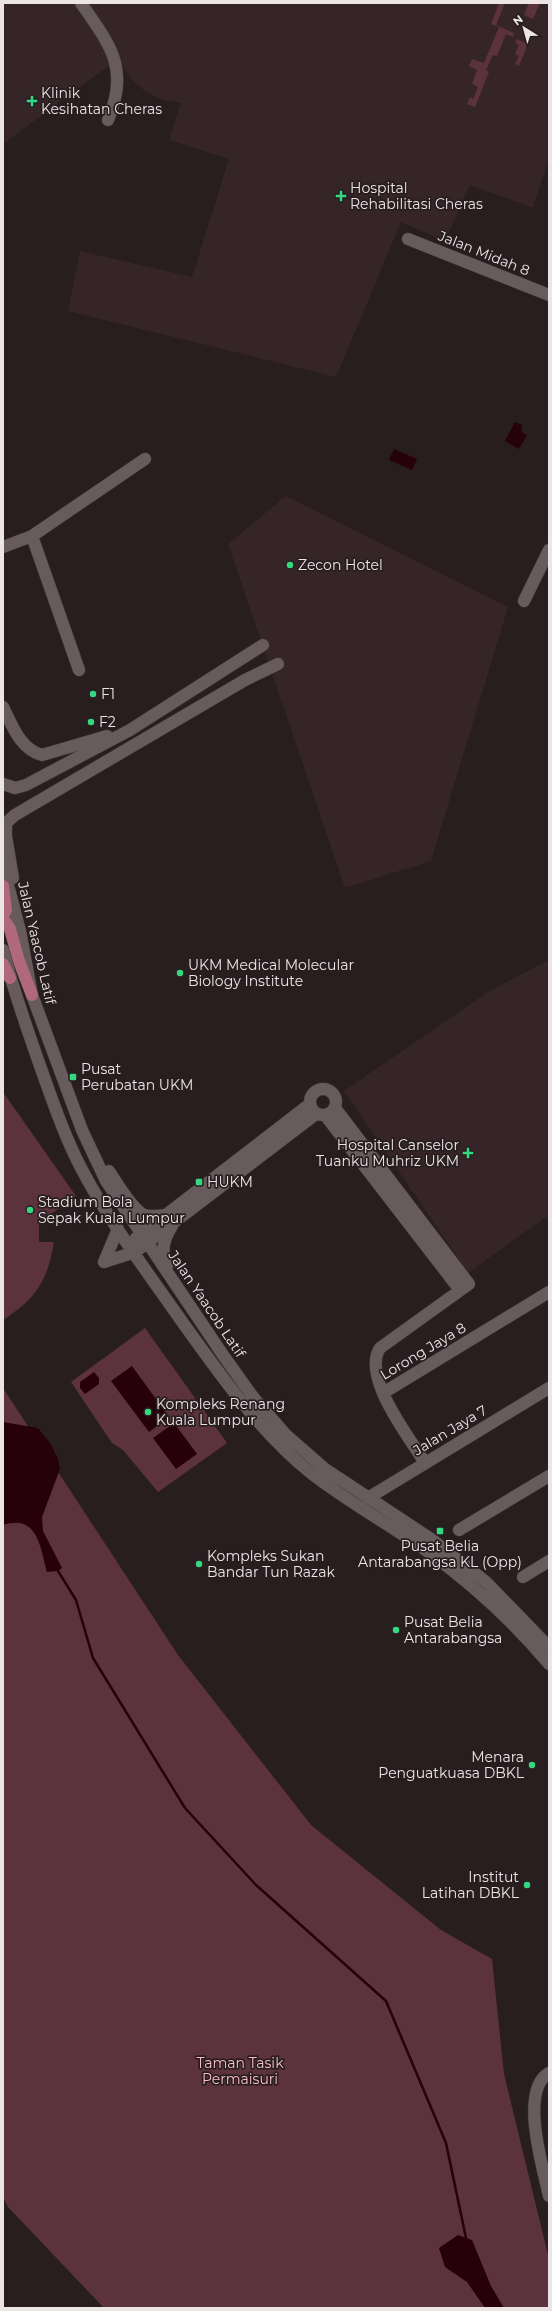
<svg xmlns="http://www.w3.org/2000/svg" width="552" height="2311" font-family="Montserrat,sans-serif">
<style>
.built{fill:#352428}
.green{fill:#5c323d}
.water{fill:#26000b}
.lines{fill:none;stroke-linecap:round;stroke-linejoin:round}
.stream{stroke:#26000b;stroke-width:2.5}
.minor-casing{stroke:#41393a;stroke-width:13}
.major-casing{stroke:#41393a;stroke-width:13}
.minor{stroke:#675b5d;stroke-width:12}
.major{stroke:#b0697c;stroke-width:12}
.poi-dot{fill:#35d881;stroke:#281e20;stroke-width:1.5}
.labels{text-anchor:middle;stroke-width:3.5;stroke-linejoin:round;paint-order:stroke}
.poi-label{font-size:14px;fill:#ece5e6;stroke:#281e20;text-anchor:start}
.street-label{font-size:14px;fill:#ece5e6;stroke:#281e20}
.park-label{font-size:14px;fill:#fcbdcb;stroke:#281e20}
</style>
<rect width="100%" height="100%" fill="#281e20"/>
<path class="built" d="M 3,3 L 549,3 L 549,157 L 533,208 L 470,185 L 445,241 L 401,222 L 336,377 L 68,311 L 80,251 L 192,277 L 229,159 L 169,140 L 181,103 L 163,100 L 146,92 L 132,80 L 118,59 L 3,144 Z
M 286,496 L 508,607 L 431,861 L 345,888 L 228,544 Z
M 549,960 L 549,1215 L 468,1273 L 344,1091 L 491,990 Z"/>
<path class="green" d="M 499,3 L 505,3 L 496,25 L 514,33 L 513,37 L 506,34 L 497,56 L 493,55 L 486,70 L 489,72 L 475,107 L 467,104 L 470,97 L 473,99 L 478,87 L 472,84 L 477,70 L 469,66 L 472,59 L 484,63 L 499,27 L 491,24 Z
M 529,3 L 540,3 L 533,19 L 524,15 Z
M 517,39 L 528,44 L 519,66 L 515,64 L 519,56 L 515,54 L 519,45 L 515,43 Z
M 3,1092 L 76,1196 L 39,1223 L 39,1242 L 54,1242 C 48,1280 36,1299 3,1320 Z
M 145,1328 L 227,1443 L 158,1492 L 123,1450 L 112,1443 L 71,1382 Z
M 3,1388 L 178,1655 L 311,1825 L 441,1930 L 492,1959 L 504,2074 L 549,2259 L 549,2308 L 104,2308 L 8,2207 L 3,2197 Z"/>
<path class="water" d="M 515,422 L 522,425 L 522,432 L 527,435 L 519,449 L 505,441 Z
M 394,449 L 417,459 L 412,470 L 389,460 Z
M 132,1366 L 169,1417 L 149,1432 L 111,1381 Z
M 94,1372 L 99,1378 L 99,1384 L 85,1394 L 80,1388 L 80,1382 Z
M 3,1422 L 38,1428 L 50,1443 L 58,1459 L 60,1469 L 42,1517 L 43,1531 L 62,1568 L 58,1571 L 47,1572 C 40,1547 38,1514 3,1525 Z
M 174,1423 L 197,1454 L 176,1469 L 153,1438 Z
M 458,2235 L 472,2240 L 491,2286 L 504,2308 L 485,2308 L 467,2282 L 445,2267 L 439,2248 Z"/>
<g class="lines">
<path class="stream" d="M 58,1571 L 76,1600 L 93,1658 L 185,1808 L 256,1885 L 386,2001 L 446,2143 L 466,2238"/>
<defs>
<path id="minor" d="M 81,3 C 110,45 130,68 108,120
M 408,239 L 549,295
M 32,536 L 79,670
M 3,547 L 32,536 L 145,459
M 524,601 L 549,550
M 3,707 C 12,725 20,749 42,755 L 107,736
M 3,784 L 15,788 L 26,785 L 130,730 L 263,645
M 3,866 L 20,931 L 32,995 L 82,1130 L 106,1181 L 223,1355 L 253,1397 L 286,1435 L 325,1469 L 434,1541 L 486,1582 L 549,1647
M 13,878 L 6,836 L 6,823 L 15,815 L 245,680 L 278,664
M 3,950 C 14,993 29,1035 44,1077 C 55,1108 66,1139 81,1168 C 111,1225 151,1277 188,1330 C 225,1381 262,1434 311,1473 C 348,1502 389,1524 427,1551 C 471,1583 514,1622 549,1664
M310 1102a13 13 0 1 1 26 0a13 13 0 1 1-26 0Z
M 335,1108 L 469,1284 L 380,1348 C 361,1377 410,1438 425,1463
M 325,1115 L 460,1290
M 109,1171 C 116,1182 132,1209 144,1215 C 151,1217 159,1216 166,1215
M 136,1238 L 310,1104
M 104,1262 L 135,1252 L 316,1114
M 104,1262 L 118,1229
M 167,1266 C 161,1250 163,1241 172,1226
M 383,1393 L 549,1292
M 368,1498 L 549,1388
M 459,1530 L 549,1476
M 523,1577 L 549,1561
M 549,2073 C 519,2090 543,2168 549,2196"/>
<path id="major" d="M 3,886 L 6,910 L 3,916
M 3,918 L 10,929 L 19,961 L 32,995
M 3,964 L 10,978"/>
</defs>
<use href="#minor" class="minor-casing"/>
<use href="#major" class="major-casing"/>
<use href="#minor" class="minor"/>
<use href="#major" class="major"/>
</g>
<g class="poi-dot">
<path d="M30 95h4v4h4v4h-4v4h-4v-4h-4v-4h4z"/>
<path d="M339 190h4v4h4v4h-4v4h-4v-4h-4v-4h4z"/>
<circle cx="290" cy="565" r="4"/>
<circle cx="93" cy="694" r="4"/>
<circle cx="91" cy="722" r="4"/>
<circle cx="180" cy="973" r="4"/>
<rect x="69" y="1073" width="8" height="8" rx="2"/>
<path d="M466 1147h4v4h4v4h-4v4h-4v-4h-4v-4h4z"/>
<rect x="195" y="1178" width="8" height="8" rx="2"/>
<circle cx="30" cy="1210" r="4"/>
<circle cx="148" cy="1412" r="4"/>
<rect x="436" y="1527" width="8" height="8" rx="2"/>
<circle cx="199" cy="1564" r="4"/>
<circle cx="396" cy="1630" r="4"/>
<circle cx="532" cy="1765" r="4"/>
<circle cx="527" cy="1885" r="4"/>
</g>
<g class="labels">
<g class="poi-label">
<text x="41" y="98">Klinik<tspan x="41" dy="16">Kesihatan Cheras</tspan></text>
<text x="350" y="193">Hospital<tspan x="350" dy="16">Rehabilitasi Cheras</tspan></text>
<text x="298" y="570">Zecon Hotel</text>
<text x="101" y="699">F1</text>
<text x="99" y="727">F2</text>
<text x="188" y="970">UKM Medical Molecular<tspan x="188" dy="16">Biology Institute</tspan></text>
<text x="81" y="1074">Pusat<tspan x="81" dy="16">Perubatan UKM</tspan></text>
<text x="459" y="1150" text-anchor="end">Hospital Canselor<tspan x="459" dy="16">Tuanku Muhriz UKM</tspan></text>
<text x="207" y="1187">HUKM</text>
<text x="38" y="1207">Stadium Bola<tspan x="38" dy="16">Sepak Kuala Lumpur</tspan></text>
<text x="156" y="1409">Kompleks Renang<tspan x="156" dy="16">Kuala Lumpur</tspan></text>
<text x="440" y="1551" text-anchor="middle">Pusat Belia<tspan x="440" dy="16">Antarabangsa KL (Opp)</tspan></text>
<text x="207" y="1561">Kompleks Sukan<tspan x="207" dy="16">Bandar Tun Razak</tspan></text>
<text x="404" y="1627">Pusat Belia<tspan x="404" dy="16">Antarabangsa</tspan></text>
<text x="524" y="1762" text-anchor="end">Menara<tspan x="524" dy="16">Penguatkuasa DBKL</tspan></text>
<text x="519" y="1882" text-anchor="end">Institut<tspan x="519" dy="16">Latihan DBKL</tspan></text>
</g>
<g class="street-label">
<text transform="translate(484 253) rotate(22)" y="5">Jalan Midah 8</text>
<text transform="translate(37 943) rotate(77)" y="5">Jalan Yaacob Latif</text>
<text transform="translate(207 1304) rotate(56)" y="5">Jalan Yaacob Latif</text>
<text transform="translate(423 1351) rotate(-31)" y="5">Lorong Jaya 8</text>
<text transform="translate(450 1430) rotate(-31)" y="5">Jalan Jaya 7</text>
</g>
<g class="park-label">
<text x="240" y="2068">Taman Tasik<tspan x="240" dy="16">Permaisuri</tspan></text>
</g>
</g>
<rect width="552" height="2311" fill="none" stroke="#ece5e6" stroke-width="8"/>
<g transform="translate(524 28) rotate(323)" stroke="#281e20" stroke-width="3" paint-order="stroke">
<path d="M0-3L7 15L0 10L-7 15Z" fill="#ece5e6"/>
<text y="-6" font-size="11" font-weight="bold" text-anchor="middle" fill="#ece5e6">N</text>
</g>
</svg>
